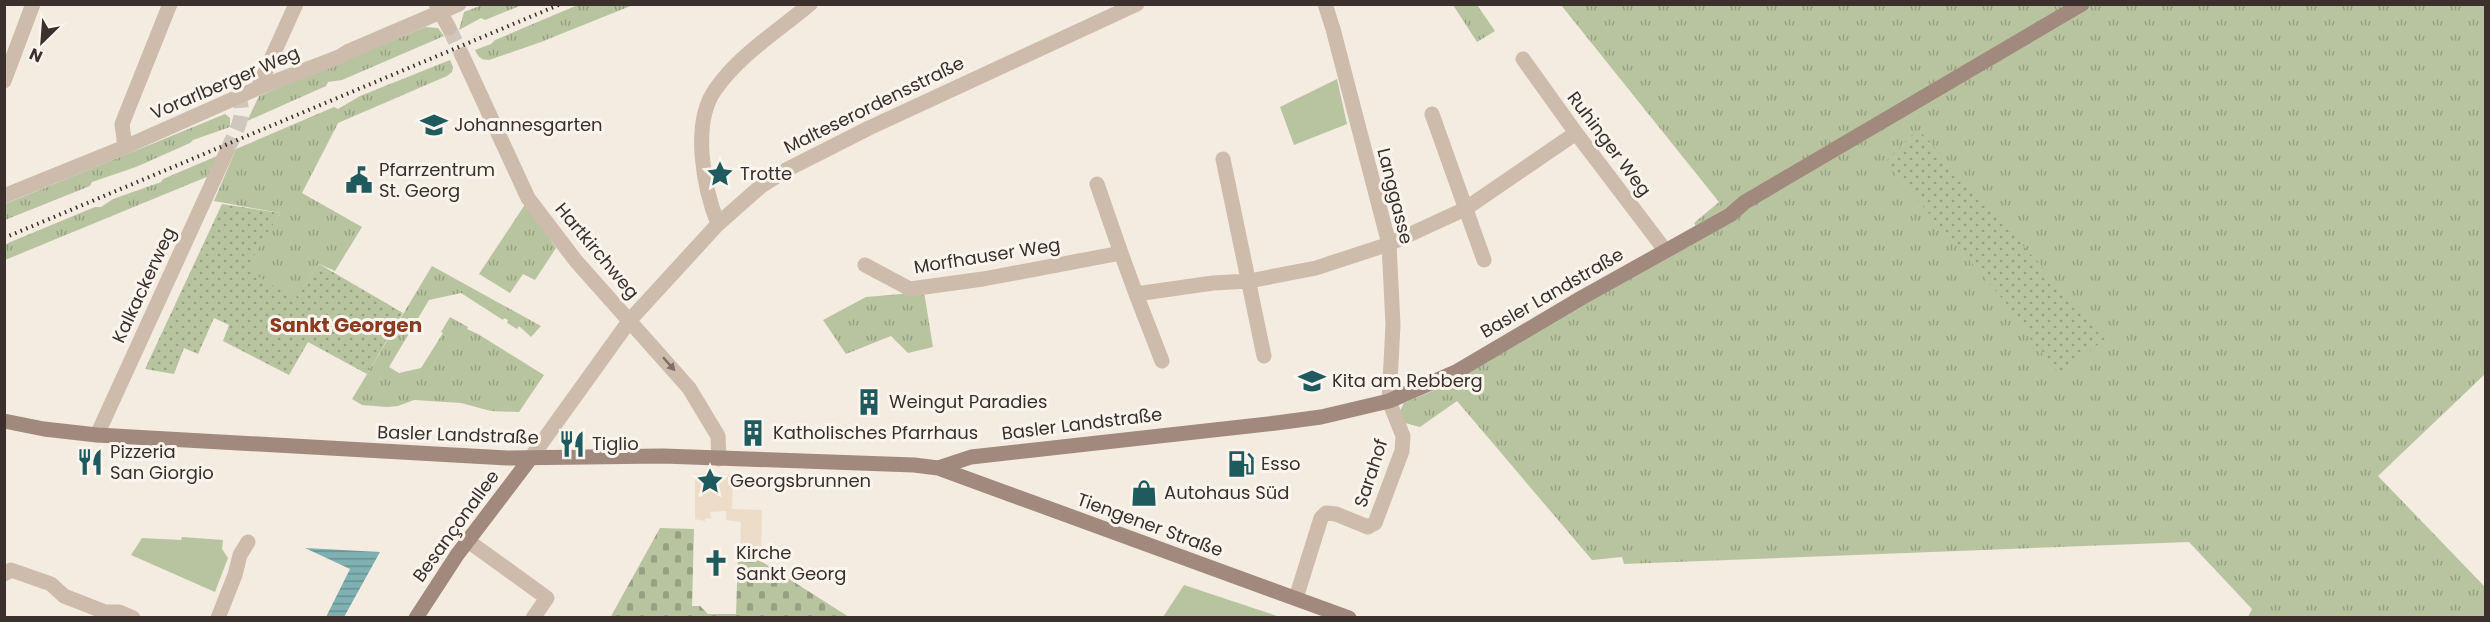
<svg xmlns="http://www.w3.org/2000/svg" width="2490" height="622" font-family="Poppins,sans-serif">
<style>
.grass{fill:url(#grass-tufts)}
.cemetery{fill:url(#cemetery-stones)}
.park{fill:#b8c4a0}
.garden{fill:url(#garden-dots)}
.plaza{fill:#ecdcc8}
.water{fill:url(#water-rules)}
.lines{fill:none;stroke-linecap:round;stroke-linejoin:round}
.street-tunnel{stroke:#cfc6bd;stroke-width:15;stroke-dasharray:15 8;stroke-linecap:butt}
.street{stroke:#cdbbac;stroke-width:15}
.secondary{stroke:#a18a7d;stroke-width:15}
.rail{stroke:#3b302b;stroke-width:4;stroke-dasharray:1.5 4.5;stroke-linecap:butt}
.oneway{fill:#7d6f65}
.labels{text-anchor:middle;stroke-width:6;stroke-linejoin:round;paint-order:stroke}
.street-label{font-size:18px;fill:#3b302b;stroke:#fbf5ee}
.poi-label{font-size:18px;fill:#3b302b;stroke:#fbf5ee;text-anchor:start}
.neighbourhood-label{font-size:20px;font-weight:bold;fill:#8c3b22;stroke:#fbf5ee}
</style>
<defs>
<pattern id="grass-tufts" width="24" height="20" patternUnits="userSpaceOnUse" patternTransform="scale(1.5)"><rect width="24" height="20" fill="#b8c4a0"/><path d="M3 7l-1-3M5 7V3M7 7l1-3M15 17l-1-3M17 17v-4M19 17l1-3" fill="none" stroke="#97a083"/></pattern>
<pattern id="cemetery-stones" width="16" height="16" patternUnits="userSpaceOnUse" patternTransform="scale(1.5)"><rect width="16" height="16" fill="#b8c4a0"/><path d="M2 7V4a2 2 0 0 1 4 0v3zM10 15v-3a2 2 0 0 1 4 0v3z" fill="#97a083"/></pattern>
<pattern id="garden-dots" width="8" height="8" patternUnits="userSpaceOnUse" patternTransform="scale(1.5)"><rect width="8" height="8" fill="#b8c4a0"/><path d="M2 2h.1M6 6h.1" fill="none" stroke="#97a083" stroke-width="1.8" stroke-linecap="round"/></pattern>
<pattern id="water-rules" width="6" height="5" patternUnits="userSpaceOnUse" patternTransform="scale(1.5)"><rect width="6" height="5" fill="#7fb0b2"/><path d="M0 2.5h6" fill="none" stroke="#699091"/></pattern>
</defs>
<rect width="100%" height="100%" fill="#f4ebe1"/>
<path class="grass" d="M 580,4 L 633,5 L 541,42 L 489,60 C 481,60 478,57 475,50 L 491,44 L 495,40 Z
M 482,5 L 482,4 L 522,5 L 485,20 L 481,18 L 459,30 L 464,12 Z
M 1453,5 L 1477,5 L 1495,31 L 1477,42 Z
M 1561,5 L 2485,5 L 2485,374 L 2378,476 L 2485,587 L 2485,617 L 2248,617 L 2252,609 L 2189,542 L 1624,564 L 1622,557 L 1592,560 L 1457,401 L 1420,427 L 1405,423 L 1400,411 L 1404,403 L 1437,389 L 1558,316 L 1701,236 L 1694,223 L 1719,202 Z
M 425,27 L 438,28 L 444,36 L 342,80 L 328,82 L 326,86 L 247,121 L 259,96 Z
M 450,60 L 453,67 L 452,72 L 447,76 L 338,123 L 335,129 L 302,193 L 362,227 L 335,271 L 319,264 L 295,300 L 245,269 L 280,213 L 214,201 L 236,149 L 334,107 L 338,109 L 360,96 Z
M 225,114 L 230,118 L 230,127 L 193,140 L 190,143 L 136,167 L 92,182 L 90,186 L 5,220 L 5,204 Z
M 217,156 L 209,176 L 5,260 L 4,246 L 8,243 L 95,207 L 101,207 L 113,199 L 161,182 L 163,179 Z
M 526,203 L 556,248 L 535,280 L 523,274 L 510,293 L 479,274 Z
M 432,266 L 541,326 L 531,337 L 519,326 L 517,329 L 507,323 L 508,320 L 504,318 L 503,320 L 461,293 L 429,300 L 389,367 L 399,373 L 421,368 L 443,333 L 441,332 L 450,317 L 468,327 L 467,329 L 478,334 L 544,375 L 519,412 L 491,411 L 461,403 L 414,400 L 398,406 L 387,407 L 362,405 L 352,399 Z
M 924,292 L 933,347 L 908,353 L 891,336 L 846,354 L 823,320 L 866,297 Z"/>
<path class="cemetery" d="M 660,528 L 694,529 L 692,606 L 700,606 L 708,614 L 736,614 L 738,556 L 761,561 L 849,617 L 610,618 Z"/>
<path class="park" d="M 1337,79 L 1347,124 L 1294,145 L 1280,107 Z
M 182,537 L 223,540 L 222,549 L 228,558 L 215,592 L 131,555 L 142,538 L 181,540 Z
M 1184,585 L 1280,617 L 1163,617 Z"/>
<path class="garden" d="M 1918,129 L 2106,338 L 2060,375 L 2028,336 L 2017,316 L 1885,162 Z
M 222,204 L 280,213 L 246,269 L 295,299 L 319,264 L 403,313 L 367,374 L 308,342 L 289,375 L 223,341 L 229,325 L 214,318 L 198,354 L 184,348 L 174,374 L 145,369 Z"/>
<path class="plaza" d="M 695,474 L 733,475 L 732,509 L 762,510 L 761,561 L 740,556 L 741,522 L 726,520 L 726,511 L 710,512 L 711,519 L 706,518 L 705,521 L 695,519 Z"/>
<path class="water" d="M 305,548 L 380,552 L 344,617 L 326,617 L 350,569 Z"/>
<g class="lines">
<path class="street-tunnel" d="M 449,28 L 462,55
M 227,151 C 234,134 248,115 238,97"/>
<path class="street" d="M 436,4 L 449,28
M 462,55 L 528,198 L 576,261 L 689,388 L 718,436 L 719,459
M 1523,59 L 1576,133 L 1665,250
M 4,81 L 33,4
M 258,88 L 296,4
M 1432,114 L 1484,260
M 125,147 L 122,124 L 170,4
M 1223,159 L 1264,356
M 4,196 L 125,147 L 258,88 L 339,57 L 347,52 L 459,4
M 718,224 C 704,189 691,124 715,90 C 739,55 778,31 810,4
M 1121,253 L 1136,294 L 1213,283 L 1249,281 L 1316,268 L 1389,244 L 1465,209 L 1576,133
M 865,265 L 910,289 L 983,279 L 1121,253 L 1097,184
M 1136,294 L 1162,361
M 97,435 L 227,151
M 530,459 L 630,320 L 718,224 L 760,187 L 786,170 L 869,128 L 1137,4
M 468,541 L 547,598 L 533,618
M 4,574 L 11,570 L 51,584 L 64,596 L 105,612 L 119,612 L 133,618
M 1296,598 L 1321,518 L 1326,513 L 1336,514 L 1368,527 L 1375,523 L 1402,451 L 1403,436 L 1389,401 L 1393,325 L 1389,244 L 1333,29 L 1325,4
M 218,618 L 235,575 L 240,555 L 248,542"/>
<path class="secondary" d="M 4,421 L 44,429 L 97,435 L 507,458 L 663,456 L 914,465 L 938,468 L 971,457 L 1276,423 L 1321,417 L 1389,401 L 1456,372 L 1583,297 L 1730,215 L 1745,202 L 2082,4
M 938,468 L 1349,618
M 416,618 L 457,555 L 530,459"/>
<path class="rail" d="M 4,238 L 561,4"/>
</g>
<defs><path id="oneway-solid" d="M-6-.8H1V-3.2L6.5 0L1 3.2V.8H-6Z" transform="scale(1.5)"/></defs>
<use class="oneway" href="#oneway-solid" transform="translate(669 364) rotate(49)"/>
<defs>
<symbol id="school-bare" viewBox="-9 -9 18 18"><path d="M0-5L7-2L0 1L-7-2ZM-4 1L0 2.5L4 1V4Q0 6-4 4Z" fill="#1f5a5e" stroke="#fbf5ee" stroke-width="2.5" paint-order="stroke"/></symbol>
<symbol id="sight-bare" viewBox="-9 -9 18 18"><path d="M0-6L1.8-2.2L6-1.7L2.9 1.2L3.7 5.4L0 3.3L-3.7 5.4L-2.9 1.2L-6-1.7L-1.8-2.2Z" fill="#1f5a5e" stroke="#fbf5ee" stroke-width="2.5" paint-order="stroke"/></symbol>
<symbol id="civic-bare" viewBox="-9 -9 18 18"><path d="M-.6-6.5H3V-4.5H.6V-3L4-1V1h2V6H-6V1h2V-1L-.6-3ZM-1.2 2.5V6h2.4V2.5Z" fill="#1f5a5e" stroke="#fbf5ee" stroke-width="2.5" paint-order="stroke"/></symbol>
<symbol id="building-bare" viewBox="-9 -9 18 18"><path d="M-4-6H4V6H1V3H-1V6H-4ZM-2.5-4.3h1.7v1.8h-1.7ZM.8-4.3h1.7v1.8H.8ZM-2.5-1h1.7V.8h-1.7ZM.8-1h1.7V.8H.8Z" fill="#1f5a5e" stroke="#fbf5ee" stroke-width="2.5" paint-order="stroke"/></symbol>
<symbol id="restaurant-bare" viewBox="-9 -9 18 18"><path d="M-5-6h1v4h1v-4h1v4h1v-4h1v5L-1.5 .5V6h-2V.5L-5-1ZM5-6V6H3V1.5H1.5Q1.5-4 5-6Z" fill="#1f5a5e" stroke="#fbf5ee" stroke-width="2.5" paint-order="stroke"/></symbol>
<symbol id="fuel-bare" viewBox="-9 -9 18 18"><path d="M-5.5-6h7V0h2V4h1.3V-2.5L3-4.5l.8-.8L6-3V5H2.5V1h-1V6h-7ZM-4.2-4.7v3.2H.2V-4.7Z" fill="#1f5a5e" stroke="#fbf5ee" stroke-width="2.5" paint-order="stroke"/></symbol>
<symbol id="shop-bare" viewBox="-9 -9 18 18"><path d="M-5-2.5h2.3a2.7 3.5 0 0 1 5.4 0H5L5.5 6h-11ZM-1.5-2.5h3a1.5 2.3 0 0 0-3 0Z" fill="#1f5a5e" stroke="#fbf5ee" stroke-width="2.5" paint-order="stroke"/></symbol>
<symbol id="church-bare" viewBox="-9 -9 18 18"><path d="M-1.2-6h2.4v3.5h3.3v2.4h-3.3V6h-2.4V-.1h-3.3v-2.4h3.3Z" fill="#1f5a5e" stroke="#fbf5ee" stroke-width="2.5" paint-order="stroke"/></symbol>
</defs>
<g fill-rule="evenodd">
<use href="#school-bare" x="415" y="106" width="38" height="38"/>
<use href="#sight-bare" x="701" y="155" width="38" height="38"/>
<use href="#civic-bare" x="340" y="161" width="38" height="38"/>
<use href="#school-bare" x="1293" y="362" width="38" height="38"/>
<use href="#building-bare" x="850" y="383" width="38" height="38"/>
<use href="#building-bare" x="734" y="414" width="38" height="38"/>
<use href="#restaurant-bare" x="553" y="425" width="38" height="38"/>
<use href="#restaurant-bare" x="71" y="443" width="38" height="38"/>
<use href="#fuel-bare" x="1222" y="445" width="38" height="38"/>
<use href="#sight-bare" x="691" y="462" width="38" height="38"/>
<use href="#shop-bare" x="1125" y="474" width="38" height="38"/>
<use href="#church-bare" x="697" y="544" width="38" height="38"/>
</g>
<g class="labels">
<g class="street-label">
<text transform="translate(225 83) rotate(-23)" y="6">Vorarlberger Weg</text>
<text transform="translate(874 105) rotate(-26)" y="6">Malteserordensstraße</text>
<text transform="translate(1609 144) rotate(53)" y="6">Ruhinger Weg</text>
<text transform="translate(1395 196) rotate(76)" y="6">Langgasse</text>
<text transform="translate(597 251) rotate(50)" y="6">Hartkirchweg</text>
<text transform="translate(987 256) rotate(-9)" y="6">Morfhauser Weg</text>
<text transform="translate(144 285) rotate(-65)" y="6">Kalkackerweg</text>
<text transform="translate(1552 293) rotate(-30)" y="6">Basler Landstraße</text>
<text transform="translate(1082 424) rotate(-7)" y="6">Basler Landstraße</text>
<text transform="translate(458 435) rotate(2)" y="6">Basler Landstraße</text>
<text transform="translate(1371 473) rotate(-72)" y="6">Sarahof</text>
<text transform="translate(1150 525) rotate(20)" y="6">Tiengener Straße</text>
<text transform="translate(456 526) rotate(-54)" y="6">Besançonallee</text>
</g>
<g class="poi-label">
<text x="454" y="131">Johannesgarten</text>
<text x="379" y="176">Pfarrzentrum<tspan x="379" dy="21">St. Georg</tspan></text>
<text x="740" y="180">Trotte</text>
<text x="1332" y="387">Kita am Rebberg</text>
<text x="889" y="408">Weingut Paradies</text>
<text x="773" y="439">Katholisches Pfarrhaus</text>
<text x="592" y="450">Tiglio</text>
<text x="110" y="458">Pizzeria<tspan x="110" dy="21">San Giorgio</tspan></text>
<text x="1261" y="470">Esso</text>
<text x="730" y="487">Georgsbrunnen</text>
<text x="1164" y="499">Autohaus Süd</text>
<text x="736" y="559">Kirche<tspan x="736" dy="21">Sankt Georg</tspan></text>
</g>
<g class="neighbourhood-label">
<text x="346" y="332">Sankt Georgen</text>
</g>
</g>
<rect width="2490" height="622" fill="none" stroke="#3b302b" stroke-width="12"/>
<g transform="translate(42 42) rotate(205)" stroke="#fbf5ee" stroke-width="4.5" paint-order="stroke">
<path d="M0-4.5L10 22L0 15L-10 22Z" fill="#3b302b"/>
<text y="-9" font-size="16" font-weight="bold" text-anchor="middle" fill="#3b302b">N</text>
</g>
</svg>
